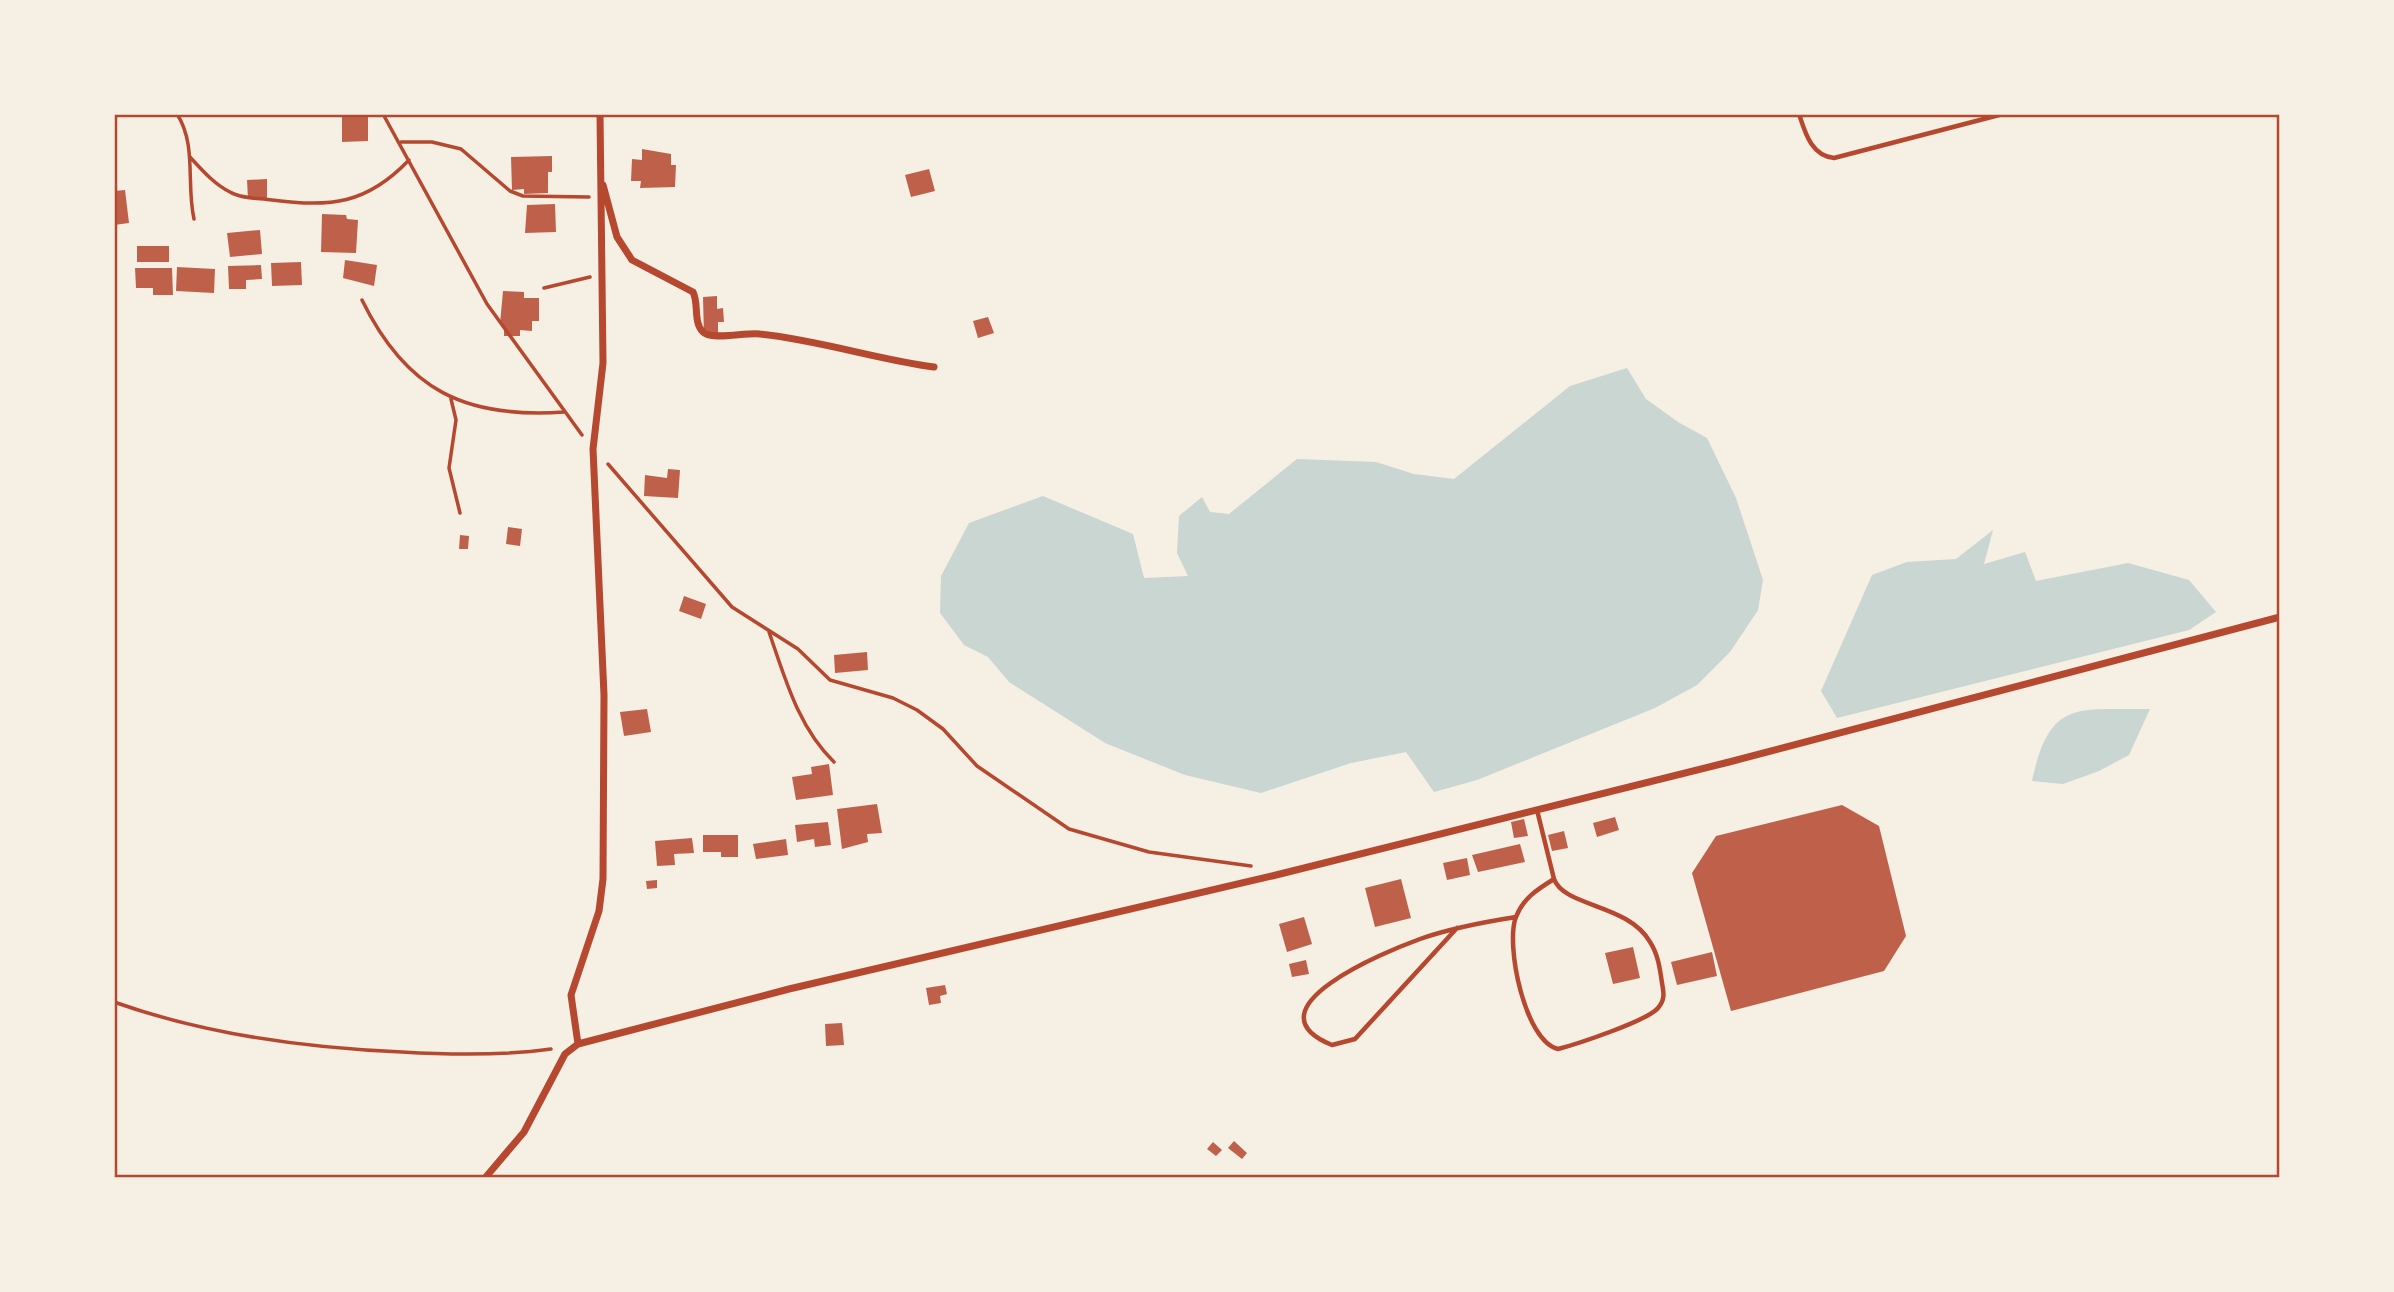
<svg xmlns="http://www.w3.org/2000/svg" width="2394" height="1292" font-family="'Exo 2',sans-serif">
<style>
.water{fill:#c9d6d2}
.building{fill:#bf614a}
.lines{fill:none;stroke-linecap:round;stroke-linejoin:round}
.path{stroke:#b5482f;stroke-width:3.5}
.service{stroke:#b5482f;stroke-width:4.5}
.minor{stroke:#b5482f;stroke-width:7}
.neatline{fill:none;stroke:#b5482f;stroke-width:2.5}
</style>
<rect width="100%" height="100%" fill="#f6efe4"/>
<path class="water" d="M 1627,368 L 1646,399 L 1678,422 L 1707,438 L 1736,498 L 1763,580 L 1758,610 L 1730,652 L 1697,685 L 1655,708 L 1477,780 L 1434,792 L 1406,752 L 1351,763 L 1261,793 L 1185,775 L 1105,743 L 1009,682 L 988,657 L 964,645 L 940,613 L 941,576 L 969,523 L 1043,496 L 1133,534 L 1144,578 L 1188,576 L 1177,553 L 1179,516 L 1202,497 L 1210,512 L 1229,514 L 1297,459 L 1376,462 L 1414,474 L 1454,479 L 1570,386 Z
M 1993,530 L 1984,564 L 2025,552 L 2036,581 L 2128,563 L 2189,580 L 2216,612 L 2189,630 L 1837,718 L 1821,691 L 1872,575 L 1907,562 L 1956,559 Z
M 2150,709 L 2129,755 L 2099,771 L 2063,784 L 2032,781 C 2050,698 2077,710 2150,709 Z"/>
<path class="building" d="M 342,114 L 368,114 L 368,141 L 342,142 Z
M 642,149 L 671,154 L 671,165 L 676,165 L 675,187 L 640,188 L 641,181 L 631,181 L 632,159 L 642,160 Z
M 552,156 L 552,172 L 548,172 L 548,193 L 524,194 L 524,189 L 512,190 L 511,157 Z
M 929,169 L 935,191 L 911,197 L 905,175 Z
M 267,179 L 267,199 L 248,199 L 247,180 Z
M 125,190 L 129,223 L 114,225 L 114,191 Z
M 555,204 L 556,232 L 525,233 L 527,205 Z
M 322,214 L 346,215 L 347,219 L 358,220 L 356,253 L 321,252 Z
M 260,230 L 262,254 L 230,257 L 227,233 Z
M 137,246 L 169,246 L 169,262 L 137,262 Z
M 345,260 L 377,265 L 374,286 L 343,278 Z
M 301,262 L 302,285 L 272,286 L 271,263 Z
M 261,265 L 262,279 L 246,280 L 246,289 L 229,289 L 228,266 Z
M 177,267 L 215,269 L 214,293 L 176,291 Z
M 135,268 L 172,268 L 173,295 L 153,295 L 153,288 L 136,288 Z
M 503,291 L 524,292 L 524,298 L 539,298 L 539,321 L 532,321 L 532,331 L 520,330 L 520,336 L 504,336 L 504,325 L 500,324 Z
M 717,296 L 717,309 L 723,308 L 724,322 L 718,322 L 718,336 L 704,337 L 703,297 Z
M 988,317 L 994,333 L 978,338 L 973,321 Z
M 668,469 L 680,470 L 678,498 L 644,496 L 645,475 L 667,478 Z
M 508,527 L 522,529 L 520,546 L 506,544 Z
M 460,535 L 469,536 L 468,549 L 459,549 Z
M 684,596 L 706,604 L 701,619 L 679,611 Z
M 867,652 L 868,670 L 835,673 L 834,655 Z
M 647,709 L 651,732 L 624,736 L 620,712 Z
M 829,764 L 833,795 L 796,800 L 792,777 L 812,774 L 811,767 Z
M 877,804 L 882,833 L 867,834 L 868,842 L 842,849 L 837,809 Z
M 1842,805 L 1879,826 L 1906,936 L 1884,971 L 1731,1011 L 1692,873 L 1716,836 Z
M 1615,817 L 1619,830 L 1597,837 L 1593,823 Z
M 1524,819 L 1528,836 L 1514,838 L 1511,822 Z
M 828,822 L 831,845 L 815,847 L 814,839 L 797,842 L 795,825 Z
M 1564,831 L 1568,848 L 1552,851 L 1548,835 Z
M 703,835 L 738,835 L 738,857 L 721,857 L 721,852 L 703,852 Z
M 692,838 L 694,853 L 674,854 L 675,865 L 657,866 L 655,841 Z
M 786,839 L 788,855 L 756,859 L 753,844 Z
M 1520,844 L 1525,862 L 1478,872 L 1472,855 Z
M 1467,858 L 1470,875 L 1447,880 L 1443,863 Z
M 1401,879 L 1411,918 L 1375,927 L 1365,888 Z
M 657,880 L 657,888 L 647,889 L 646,881 Z
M 1304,917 L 1312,944 L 1287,952 L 1279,924 Z
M 1633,947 L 1640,978 L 1613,984 L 1605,953 Z
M 1712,952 L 1717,976 L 1677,985 L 1671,962 Z
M 1306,960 L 1309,974 L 1292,977 L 1289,964 Z
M 945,985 L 947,994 L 940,996 L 941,1003 L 929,1005 L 926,988 Z
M 842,1023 L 844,1045 L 826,1046 L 825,1024 Z
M 1234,1141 L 1247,1153 L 1242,1159 L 1228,1148 Z
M 1213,1142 L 1222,1150 L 1216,1156 L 1207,1149 Z"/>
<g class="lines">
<path class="path" d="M 177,114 C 197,145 186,184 194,219
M 383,114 L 487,304 L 582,435
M 401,142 L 432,142 L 461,149 L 510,191 L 523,196 L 589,197
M 190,157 C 202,170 214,184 230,192 C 242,199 259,198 272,200 C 330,208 367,204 409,160
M 544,288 L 590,277
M 362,300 C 406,390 465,419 564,412
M 451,399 L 456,420 L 449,468 L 460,513
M 608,464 L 732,607 L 798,649 L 830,680 L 893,698 L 917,710 L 943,729 L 977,766 L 1069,829 L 1149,852 L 1251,866
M 769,632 C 785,678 798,727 834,762
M 114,1002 C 207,1035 304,1048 402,1052 C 452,1055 501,1056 551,1049"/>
<path class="service" d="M 1799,114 C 1805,132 1811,156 1834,158 L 2003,114
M 1537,810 L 1554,879 C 1564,907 1629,904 1650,942 C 1658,954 1660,969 1662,983 C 1664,993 1665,1000 1658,1008 C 1647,1021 1577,1044 1558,1049 C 1525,1042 1505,944 1516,917 C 1523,898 1538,889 1554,879
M 1457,928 L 1355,1039 L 1332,1045 C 1244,1009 1387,951 1420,939 C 1451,928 1484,922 1516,917"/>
<path class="minor" d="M 603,185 L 617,237 L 632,260 L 693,292 C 699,303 693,323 703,332 C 711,341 746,332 760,334 C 819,340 875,359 934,367
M 578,1044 L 571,995 L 599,911 L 603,879 L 604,695 L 593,449 L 603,363 L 600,114
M 485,1178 L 524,1132 L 565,1054 L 578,1044 L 789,989 L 1272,876 L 1733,761 L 2280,617"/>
</g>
<rect width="2394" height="1292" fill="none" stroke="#f6efe4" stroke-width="231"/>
<rect x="116" y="116" width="2162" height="1060" class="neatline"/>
</svg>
